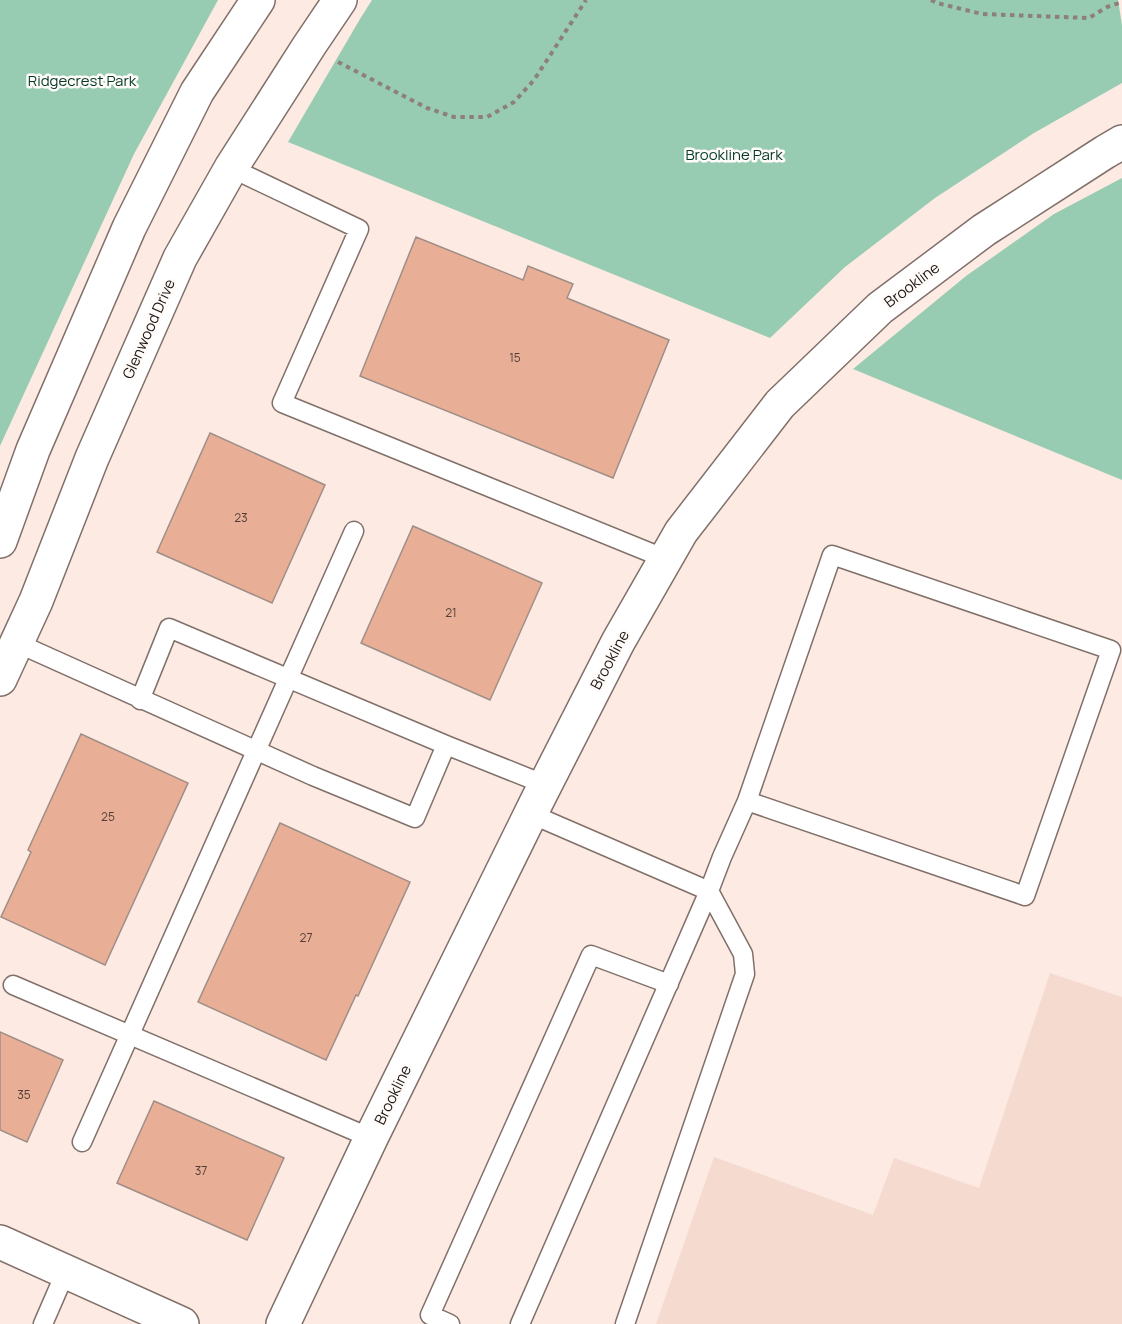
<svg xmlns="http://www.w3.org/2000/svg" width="1122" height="1324" font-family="Manrope,sans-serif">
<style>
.built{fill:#f4dacf}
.green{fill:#98ccb2}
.building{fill:#e9af96;stroke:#9f8e87;stroke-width:1.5}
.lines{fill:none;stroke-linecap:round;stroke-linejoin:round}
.service-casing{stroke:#807069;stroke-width:21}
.minor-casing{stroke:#807069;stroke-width:36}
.secondary-casing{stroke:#807069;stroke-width:36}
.path{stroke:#8d807b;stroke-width:4;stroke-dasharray:4.5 4.5;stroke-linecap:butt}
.service{stroke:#fff;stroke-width:18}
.minor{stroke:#fff;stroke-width:33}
.secondary{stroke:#fff;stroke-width:33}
.labels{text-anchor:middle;stroke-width:5;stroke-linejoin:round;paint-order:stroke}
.number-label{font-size:12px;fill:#513d35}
.park-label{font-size:15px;fill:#033926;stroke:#fefbf9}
.street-label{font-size:15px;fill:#1e1715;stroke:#fefbf9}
</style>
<rect width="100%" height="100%" fill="#fdeae2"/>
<path class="built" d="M 1050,973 L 1122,997 L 1122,1324 L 656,1324 L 714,1157 L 873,1215 L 894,1158 L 979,1188 Z"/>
<path class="green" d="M 0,0 L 218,0 L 134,154 L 0,446 Z
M 372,0 L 1118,0 L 1122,25 L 1122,83 L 1034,133 L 935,198 L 845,267 L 770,338 L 288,142 L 360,19 Z
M 1122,178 L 1122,480 L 853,369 L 966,276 L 1054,214 Z"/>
<path class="building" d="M 416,237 L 523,280 L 528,266 L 573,284 L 567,298 L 669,340 L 613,478 L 360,376 Z
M 210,433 L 325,485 L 272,603 L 157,552 Z
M 413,526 L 542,583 L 490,700 L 361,643 Z
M 81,734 L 188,783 L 105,965 L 1,917 L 31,852 L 28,850 Z
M 280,823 L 410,882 L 358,996 L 356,995 L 326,1060 L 198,1002 Z
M 0,1032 L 63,1060 L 27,1142 L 0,1130 Z
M 154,1101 L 284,1158 L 247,1240 L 117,1183 Z"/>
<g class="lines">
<defs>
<path id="service" d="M 231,168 L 359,229 L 282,403 L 666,559
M 17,643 L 313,776 L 415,818 L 446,745 L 546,785
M 140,700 L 169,628 L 446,745
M 531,814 L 709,891 L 722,857 L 747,801 L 832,555 L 1111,650 L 1025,896 L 747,801
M 13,985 L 371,1138
M 82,1142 L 354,531
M 43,1324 L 66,1271
M 450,1324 L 430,1315 L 591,955 L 669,984
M 520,1324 L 709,891
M 625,1324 L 745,974 L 743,954 L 709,891"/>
<path id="minor" d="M 0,1242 L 182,1324
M 283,1324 L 371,1138 L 539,797 L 618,642 L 681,532 L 780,404 L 880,308 L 984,230 L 1105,152 L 1122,142"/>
<path id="secondary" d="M 0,541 L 33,450 L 129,228 L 197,92 L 258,0
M 0,679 L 36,601 L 92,458 L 180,258 L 231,168 L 309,46 L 340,0"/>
</defs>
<use href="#service" class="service-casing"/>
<use href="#minor" class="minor-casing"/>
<use href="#secondary" class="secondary-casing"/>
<path class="path" d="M 931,0 L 937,3 L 982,14 L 1089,18 L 1107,7 L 1122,2
M 338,62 L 427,108 L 454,117 L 487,117 L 514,102 L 534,80 L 586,0"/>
<use href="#service" class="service"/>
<use href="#minor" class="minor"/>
<use href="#secondary" class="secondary"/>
</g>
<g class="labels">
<g class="number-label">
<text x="515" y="362">15</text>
<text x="241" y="522">23</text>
<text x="451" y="617">21</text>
<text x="108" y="821">25</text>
<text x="306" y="942">27</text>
<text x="24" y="1099">35</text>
<text x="201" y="1175">37</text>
</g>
<g class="park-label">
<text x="82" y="86">Ridgecrest Park</text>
<text x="734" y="160">Brookline Park</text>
</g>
<g class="street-label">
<text transform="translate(912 285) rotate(-37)" y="5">Brookline</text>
<text transform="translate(149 329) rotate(-66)" y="5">Glenwood Drive</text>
<text transform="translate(610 660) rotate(-62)" y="5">Brookline</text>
<text transform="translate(393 1095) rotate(-64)" y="5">Brookline</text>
</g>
</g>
</svg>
